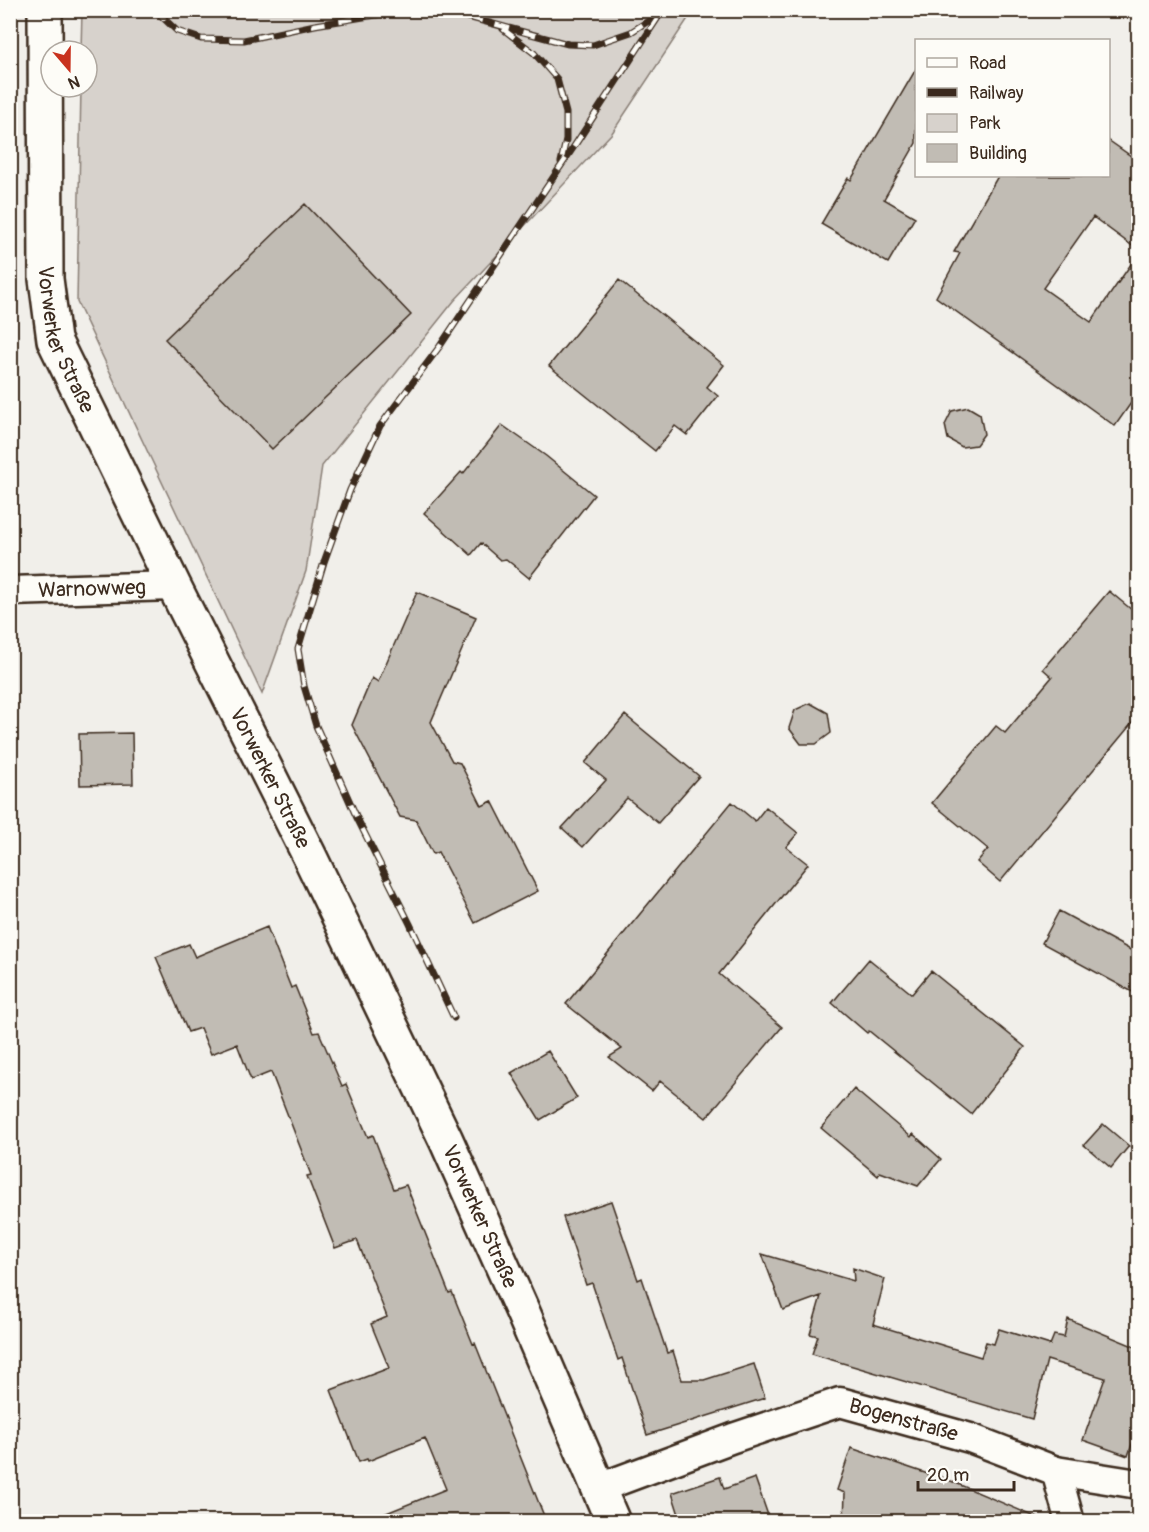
<svg xmlns="http://www.w3.org/2000/svg" width="1149" height="1532" font-family="Pangolin,sans-serif">
<style>
.green{fill:#d7d2cc;stroke:#897e75;stroke-width:1.5}
.building{fill:#c1bcb4;stroke:#3b2a1e;stroke-width:1.5}
.lines{fill:none;stroke-linecap:round;stroke-linejoin:round}
.minor-casing{stroke:#3b2a1e;stroke-width:33}
.tertiary-casing{stroke:#3b2a1e;stroke-width:38}
.minor{stroke:#fdfcf7;stroke-width:28}
.tertiary{stroke:#fdfcf7;stroke-width:33}
.rail-casing{stroke:#3b2a1e;stroke-width:7}
.rail{stroke:#fdfcf7;stroke-width:4.5;stroke-dasharray:14;stroke-linecap:butt}
.labels{text-anchor:middle;stroke-width:4.5;stroke-linejoin:round;paint-order:stroke}
.street-label{font-size:21px;fill:#3b2a1e;stroke:#fdfcf7}
</style>
<rect width="100%" height="100%" fill="#f1efea"/>
<filter id="ink" filterUnits="userSpaceOnUse"><feTurbulence type="fractalNoise" baseFrequency=".0167" numOctaves="2"/><feDisplacementMap in="SourceGraphic" scale="12" xChannelSelector="R" yChannelSelector="G"/><feConvolveMatrix kernelMatrix="1 2 1 2 8 2 1 2 1" color-interpolation-filters="sRGB"/></filter>
<g filter="url(#ink)">
<path class="green" d="M 82,11 L 693,11 L 612,133 L 454,301 L 322,466 L 306,571 L 262,694 L 77,302 L 81,87 L 87,87 L 87,51 L 81,51 Z"/>
<path class="building" d="M 916,69 L 916,143 L 884,199 L 915,217 L 888,263 L 821,224 L 848,178 L 851,180 Z
M 1108,140 L 1138,161 L 1138,250 L 1093,217 L 1043,288 L 1091,322 L 1138,254 L 1138,393 L 1115,426 L 936,297 L 960,253 L 954,252 L 998,176 L 1108,176 Z
M 305,204 L 411,315 L 272,449 L 165,339 Z
M 619,280 L 724,365 L 707,387 L 718,396 L 687,435 L 675,426 L 655,451 L 549,366 Z
M 968,407 L 980,414 L 984,434 L 976,445 L 962,447 L 948,439 L 945,425 L 952,411 Z
M 502,425 L 546,456 L 594,495 L 529,578 L 506,559 L 500,560 L 481,543 L 471,555 L 424,513 L 461,472 L 463,474 Z
M 1109,591 L 1138,615 L 1138,716 L 1000,882 L 977,862 L 988,849 L 932,803 L 996,726 L 1005,733 L 1052,677 L 1043,669 Z
M 417,592 L 476,617 L 431,722 L 452,761 L 460,763 L 482,806 L 492,801 L 538,891 L 475,923 L 438,852 L 433,854 L 416,820 L 400,817 L 352,725 L 372,678 L 378,682 Z
M 810,703 L 828,713 L 831,733 L 816,744 L 801,744 L 789,728 L 795,710 Z
M 625,715 L 699,776 L 658,823 L 627,798 L 583,847 L 562,828 L 606,780 L 585,763 Z
M 132,733 L 133,784 L 80,785 L 79,734 Z
M 732,802 L 755,821 L 766,807 L 798,833 L 786,847 L 808,864 L 719,974 L 782,1027 L 706,1118 L 660,1081 L 652,1091 L 609,1057 L 622,1049 L 566,1004 Z
M 1059,911 L 1138,954 L 1138,995 L 1042,943 Z
M 267,927 L 291,988 L 295,986 L 314,1033 L 319,1032 L 342,1086 L 346,1084 L 368,1137 L 373,1135 L 394,1189 L 406,1185 L 449,1293 L 452,1292 L 473,1344 L 475,1343 L 546,1521 L 369,1521 L 369,1520 L 446,1489 L 425,1438 L 368,1461 L 367,1459 L 359,1462 L 331,1390 L 389,1368 L 371,1324 L 387,1317 L 357,1240 L 335,1248 L 307,1176 L 311,1175 L 271,1072 L 251,1080 L 237,1044 L 211,1054 L 200,1028 L 188,1032 L 156,957 L 189,944 L 195,957 Z
M 869,959 L 912,994 L 931,971 L 1025,1047 L 971,1114 L 869,1031 L 867,1033 L 832,1003 Z
M 548,1051 L 577,1098 L 540,1120 L 511,1073 Z
M 854,1089 L 911,1137 L 913,1134 L 941,1159 L 918,1186 L 880,1172 L 878,1176 L 821,1128 Z
M 1103,1124 L 1129,1146 L 1111,1168 L 1084,1145 Z
M 611,1201 L 638,1280 L 642,1278 L 667,1353 L 673,1351 L 682,1380 L 704,1380 L 754,1364 L 765,1398 L 647,1435 L 622,1358 L 618,1360 L 592,1283 L 586,1285 L 563,1217 Z
M 762,1254 L 854,1281 L 853,1268 L 885,1279 L 873,1324 L 981,1357 L 986,1342 L 994,1344 L 999,1329 L 1050,1345 L 1054,1335 L 1064,1337 L 1068,1319 L 1138,1348 L 1138,1427 L 1128,1456 L 1083,1440 L 1105,1378 L 1047,1360 L 1032,1419 L 812,1354 L 818,1336 L 810,1334 L 821,1296 L 783,1310 Z
M 851,1448 L 931,1475 L 932,1473 L 1045,1521 L 844,1521 L 845,1493 L 837,1490 Z
M 720,1477 L 724,1489 L 755,1478 L 770,1521 L 681,1521 L 672,1493 Z"/>
<g class="lines">
<defs>
<g id="minor">
<path id="s1" d="M 10,591 L 174,586"/>
<path d="M 1056,1471 L 1138,1484"/>
<path id="s2" d="M 599,1488 L 733,1438 L 840,1402 L 970,1438 L 1056,1471 L 1070,1522"/>
</g>
<g id="tertiary">
<path id="s3" d="M 45,10 L 46,279 L 54,340 L 174,586 L 309,855 L 446,1140 L 522,1310 L 613,1522"/>
</g>
</defs>
<use href="#minor" class="minor-casing"/>
<use href="#tertiary" class="tertiary-casing"/>
<use href="#minor" class="minor"/>
<use href="#tertiary" class="tertiary"/>
<defs>
<path id="rail" d="M 155,10 L 177,31 L 201,39 L 244,40 L 315,25 L 406,10
M 413,10 L 453,13 L 568,44 L 593,45 L 631,32 L 656,16
M 503,29 L 534,53 L 557,79 L 566,113 L 566,140 L 561,162
M 454,1018 L 410,924 L 357,818 L 316,726 L 304,686 L 298,649 L 324,562 L 350,490 L 380,426 L 440,346 L 573,148 L 661,13"/>
</defs>
<use href="#rail" class="rail-casing"/>
<use href="#rail" class="rail"/>
</g>
</g>
<g class="labels">
<g class="street-label">
<text dy="7" stroke="none"><textPath href="#s3" startOffset="333">Vorwerker Straße</textPath></text>
<text dy="7" stroke="none"><textPath href="#s1" startOffset="82">Warnowweg</textPath></text>
<text dy="7" stroke="none"><textPath href="#s3" startOffset="819">Vorwerker Straße</textPath></text>
<text dy="7" stroke="none"><textPath href="#s3" startOffset="1305">Vorwerker Straße</textPath></text>
<text dy="7" stroke="none"><textPath href="#s2" startOffset="322">Bogenstraße</textPath></text>
</g>
</g>
<rect width="1149" height="1532" fill="none" stroke="#fdfcf7" stroke-width="36"/>
<rect x="18" y="18" width="1113" height="1496" fill="none" stroke="#3b2a1e" stroke-width="2" filter="url(#ink)"/>
<rect x="915" y="39" width="195" height="138" fill="#fdfcf7" stroke="#afa8a0" stroke-width="1.5"/>
<rect x="927" y="58" width="30" height="9" fill="#fdfcf7" stroke="#afa8a0" stroke-width="1.5"/>
<text x="969" y="69" font-size="18" fill="#3b2a1e">Road</text>
<rect x="927" y="88" width="30" height="9" fill="#3b2a1e" stroke="#afa8a0" stroke-width="1.5"/>
<text x="969" y="99" font-size="18" fill="#3b2a1e">Railway</text>
<rect x="927" y="114" width="30" height="18" fill="#d7d2cc" stroke="#afa8a0" stroke-width="1.5"/>
<text x="969" y="129" font-size="18" fill="#3b2a1e">Park</text>
<rect x="927" y="144" width="30" height="18" fill="#c1bcb4" stroke="#afa8a0" stroke-width="1.5"/>
<text x="969" y="159" font-size="18" fill="#3b2a1e">Building</text>
<g transform="translate(69 69) rotate(160)"><circle r="28" fill="#fdfcf7" stroke="#afa8a0" stroke-width="1.5"/>
<path d="M0-4.5L10 22L0 15L-10 22Z" fill="#c8321e"/>
<text y="-9" font-size="16" font-weight="bold" text-anchor="middle" fill="#3b2a1e">N</text>
</g>
<path d="M918 1481v9h96v-9" fill="none" stroke="#3b2a1e" stroke-width="3"/>
<text x="927" y="1481" font-size="18" fill="#3b2a1e" stroke="#fdfcf7" stroke-width="4.5" paint-order="stroke">20 m</text>
</svg>
